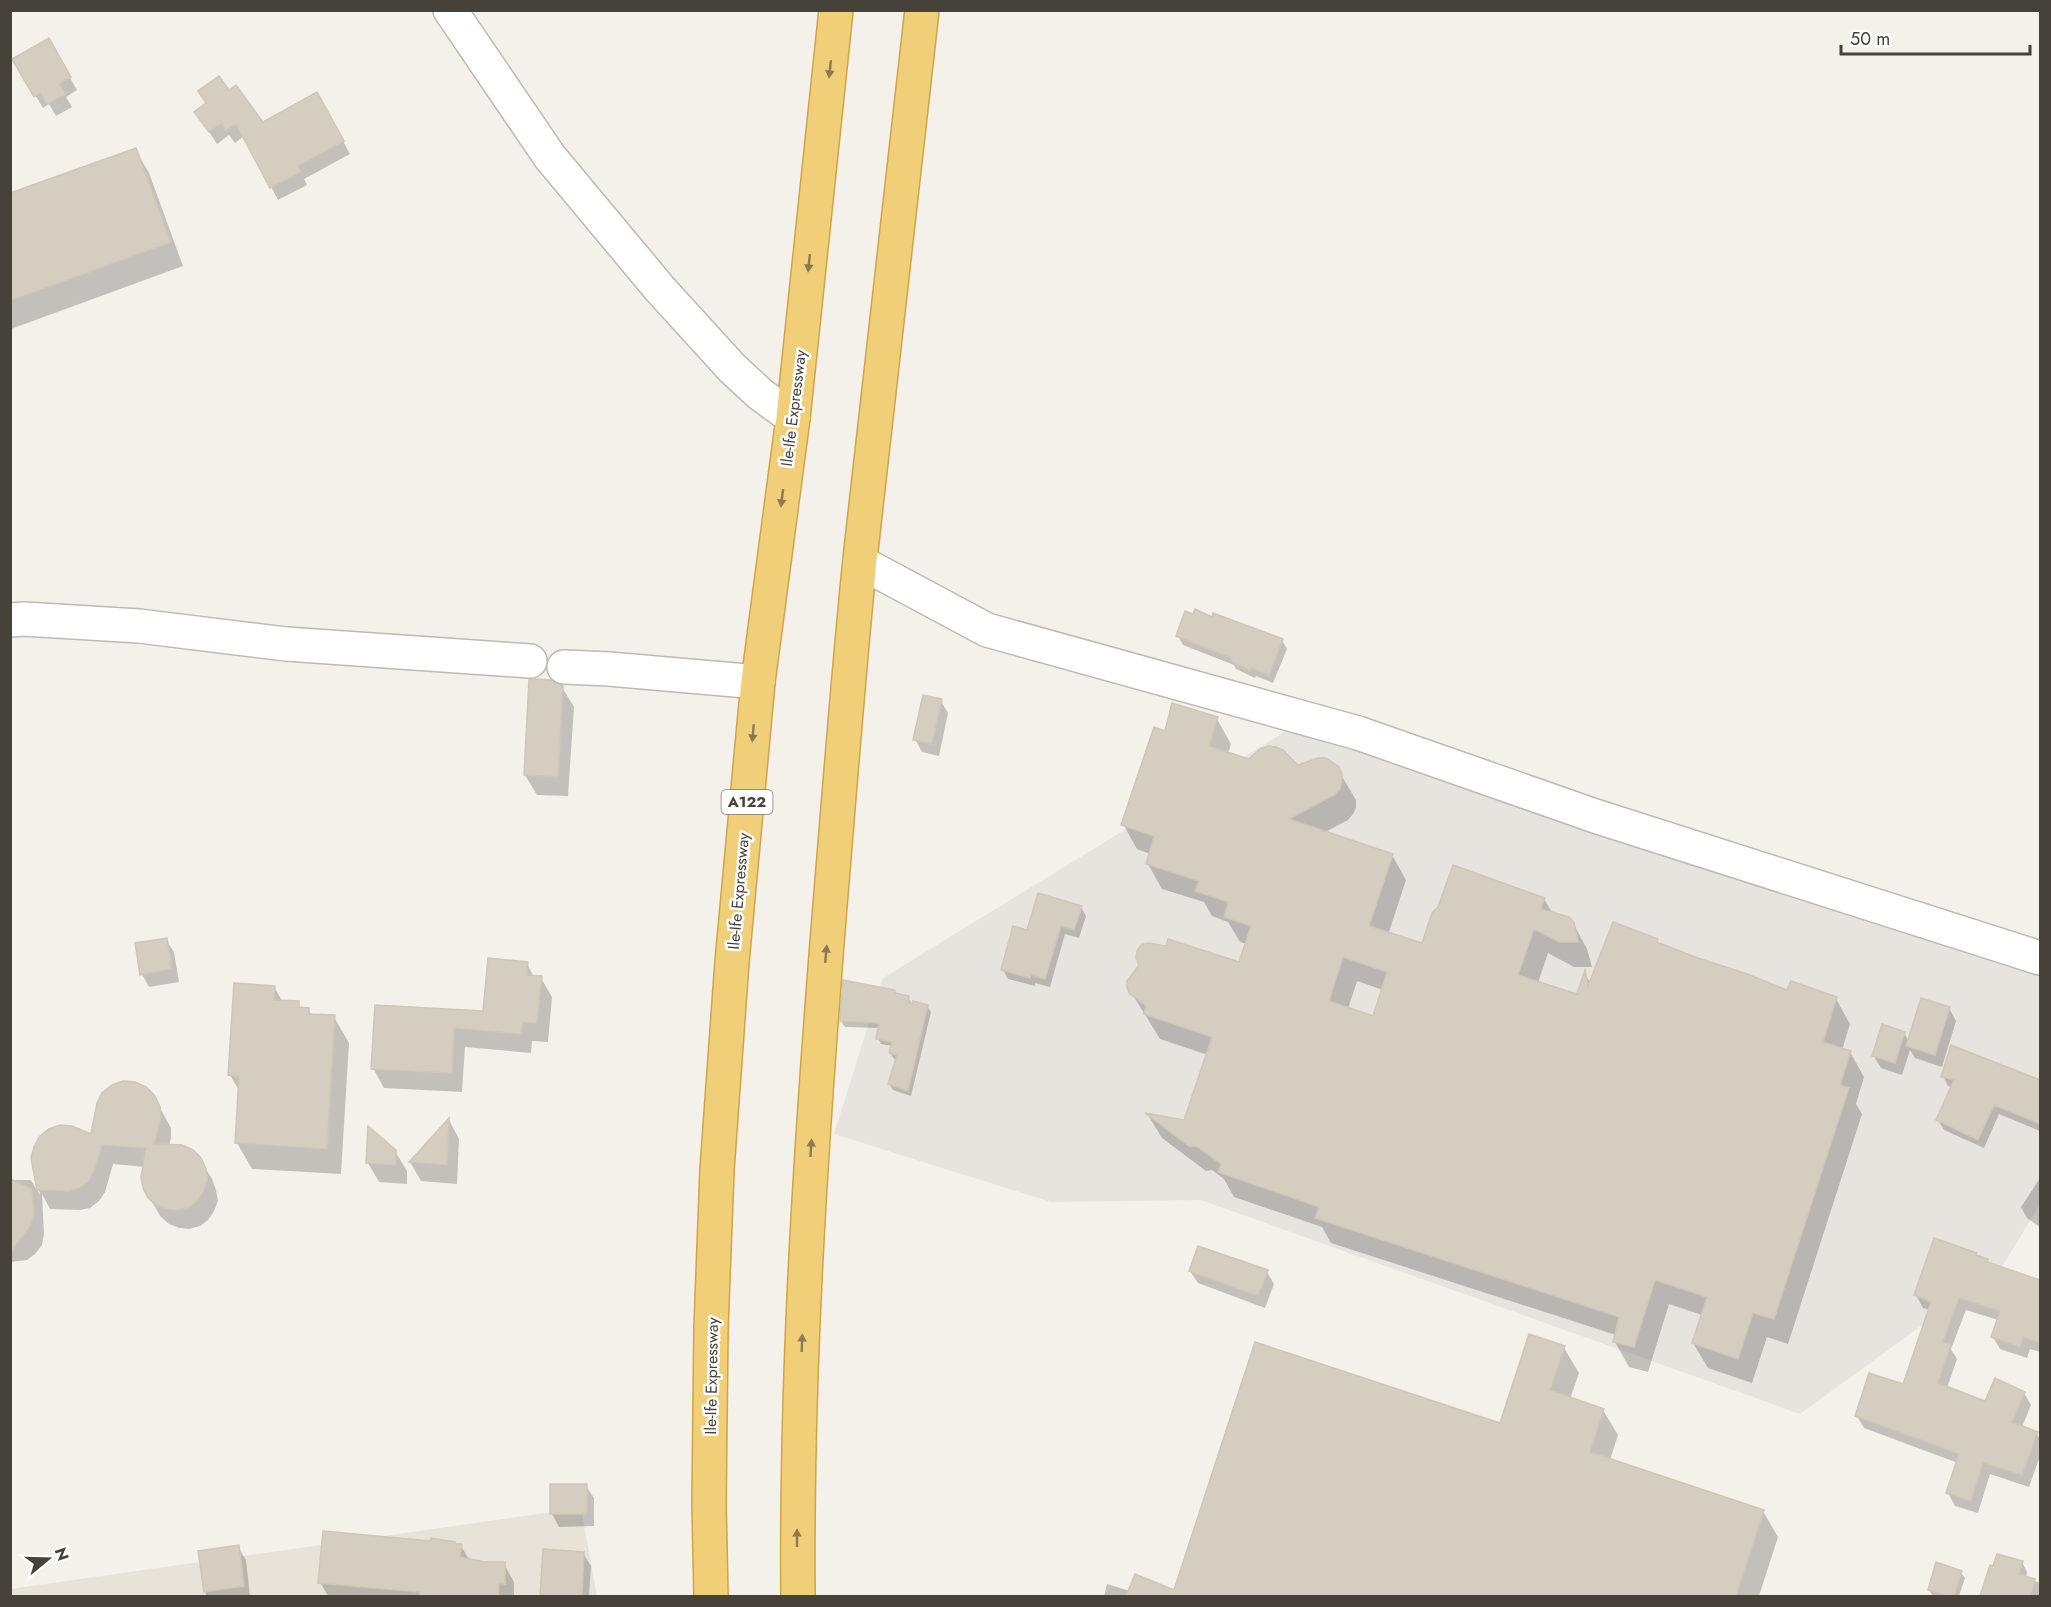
<svg xmlns="http://www.w3.org/2000/svg" width="2051" height="1607" font-family="Jost,sans-serif">
<style>
.residential{fill:#e7e3d9}
.industrial{fill:#e7e3df}
.shadow{fill:#0003;fill-rule:evenodd}
.building{fill:#d4cec1;stroke:#cfc6b5;stroke-width:1.5;fill-rule:evenodd}
.lines{fill:none;stroke-linecap:round;stroke-linejoin:round}
.minor-casing{stroke:#bfb9ae;stroke-width:36}
.highway-casing{stroke:#d0a448;stroke-width:36}
.minor{stroke:#fff;stroke-width:33}
.highway{stroke:#f1ce78;stroke-width:33}
.oneway{fill:#8b7a52}
.labels{text-anchor:middle;stroke-width:5;stroke-linejoin:round;paint-order:stroke}
.shield{fill:#fff;stroke:#7e7b74;stroke-width:1.5}
.shield-label{font-size:15px;font-weight:bold;fill:#474239}
.street-label{font-size:16px;fill:#474239;stroke:#fff}
</style>
<rect width="100%" height="100%" fill="#f4f1ea"/>
<path class="residential" d="M 581,1508 L 597,1596 L 11,1596 L 10,1589 Z"/>
<path class="industrial" d="M 1322,709 L 2040,970 L 2040,1204 L 2002,1267 L 1800,1414 L 1201,1200 L 1051,1202 L 834,1134 L 883,978 Z"/>
<path class="shadow" d="M 48,40 L 77,90 L 66,97 L 72,107 L 56,116 L 49,104 L 43,108 L 14,60 Z
M 229,92 L 262,124 L 324,106 L 350,154 L 304,179 L 307,185 L 278,200 L 244,136 L 235,143 L 229,135 L 217,144 L 196,112 Z
M 135,149 L 149,173 L 183,266 L 11,329 L 10,195 Z
M 1213,619 L 1282,640 L 1287,649 L 1273,683 L 1256,676 L 1255,678 L 1236,669 L 1234,665 L 1183,645 L 1178,636 Z
M 562,687 L 574,707 L 568,796 L 537,795 L 525,775 Z
M 941,701 L 948,713 L 939,756 L 922,752 L 915,739 Z
M 1217,719 L 1231,744 L 1228,754 L 1250,761 L 1298,767 L 1337,768 L 1356,800 L 1356,808 L 1353,814 L 1348,820 L 1325,832 L 1392,855 L 1406,880 L 1389,932 L 1423,945 L 1544,899 L 1553,914 L 1573,923 L 1587,949 L 1592,967 L 1574,967 L 1548,953 L 1538,983 L 1578,996 L 1585,974 L 1591,984 L 1657,940 L 1660,945 L 1788,992 L 1836,999 L 1850,1024 L 1842,1050 L 1850,1052 L 1864,1077 L 1856,1104 L 1862,1114 L 1788,1344 L 1767,1337 L 1752,1383 L 1708,1368 L 1693,1343 L 1702,1315 L 1669,1304 L 1648,1372 L 1629,1367 L 1615,1342 L 1616,1335 L 1331,1243 L 1322,1227 L 1234,1197 L 1224,1179 L 1212,1170 L 1206,1171 L 1162,1138 L 1148,1115 L 1185,1122 L 1208,1055 L 1160,1039 L 1131,992 L 1240,964 L 1247,944 L 1240,942 L 1228,922 L 1212,916 L 1204,902 L 1162,889 L 1148,864 L 1150,854 L 1137,849 L 1123,824 L 1166,733 ZM 1357,981 L 1383,990 L 1374,1018 L 1348,1009 Z
M 1081,907 L 1086,916 L 1079,938 L 1065,934 L 1050,987 L 1035,983 L 1035,986 L 1008,979 L 1003,970 L 1028,932 Z
M 166,940 L 174,952 L 179,982 L 149,987 L 142,974 Z
M 527,964 L 534,977 L 541,978 L 552,997 L 548,1042 L 532,1041 L 531,1053 L 465,1047 L 462,1092 L 384,1088 L 373,1068 L 376,1007 L 484,1013 Z
M 274,987 L 283,1002 L 298,1003 L 301,1009 L 308,1009 L 312,1015 L 334,1017 L 349,1043 L 341,1174 L 252,1169 L 237,1143 L 240,1092 L 230,1075 Z
M 895,992 L 897,995 L 908,998 L 913,1006 L 927,1006 L 931,1012 L 911,1096 L 893,1090 L 889,1084 L 897,1059 L 894,1059 L 890,1053 L 892,1046 L 881,1044 L 878,1038 L 879,1028 L 845,1027 L 841,1021 Z
M 1949,1008 L 1956,1021 L 1942,1067 L 1915,1058 L 1910,1050 L 1902,1075 L 1881,1068 L 1873,1055 L 1904,1033 L 1909,1042 Z
M 1952,1047 L 2040,1082 L 2040,1131 L 1999,1114 L 1984,1148 L 1944,1130 L 1938,1120 L 1952,1087 L 1948,1086 L 1943,1076 Z
M 154,1097 L 171,1128 L 171,1138 L 169,1146 L 200,1159 L 212,1179 L 216,1190 L 218,1201 L 214,1211 L 208,1220 L 200,1226 L 189,1229 L 179,1228 L 169,1224 L 161,1217 L 149,1197 L 145,1167 L 113,1164 L 105,1192 L 99,1201 L 90,1208 L 80,1210 L 50,1209 L 42,1194 L 44,1234 L 42,1245 L 35,1254 L 27,1260 L 10,1262 L 10,1180 L 31,1180 L 40,1195 L 33,1158 L 92,1136 Z
M 449,1120 L 459,1139 L 457,1184 L 421,1181 L 410,1162 Z
M 395,1151 L 407,1171 L 407,1184 L 379,1182 L 368,1163 Z
M 2040,1178 L 2040,1227 L 2027,1218 L 2021,1207 Z
M 1976,1254 L 1977,1257 L 1987,1260 L 1989,1264 L 2040,1282 L 2040,1352 L 2030,1349 L 2027,1358 L 2000,1349 L 1993,1337 L 1998,1320 L 1966,1310 L 1951,1349 L 1957,1359 L 1947,1388 L 1986,1403 L 2024,1393 L 2031,1405 L 2022,1427 L 2037,1433 L 2040,1440 L 2040,1456 L 2029,1487 L 1990,1474 L 1978,1513 L 1955,1506 L 1948,1493 L 1958,1463 L 1864,1428 L 1857,1416 L 1904,1386 L 1930,1310 L 1923,1308 L 1916,1295 Z
M 1190,1271 L 1267,1272 L 1274,1284 L 1265,1308 L 1198,1283 Z
M 1564,1348 L 1579,1373 L 1570,1399 L 1603,1410 L 1618,1435 L 1610,1460 L 1763,1511 L 1778,1537 L 1759,1596 L 1104,1596 L 1107,1584 L 1130,1591 L 1175,1592 L 1501,1425 Z
M 551,1486 L 586,1486 L 594,1498 L 594,1526 L 559,1527 L 552,1514 Z
M 461,1546 L 470,1561 L 504,1564 L 514,1582 L 514,1596 L 328,1596 L 320,1582 Z
M 238,1547 L 246,1560 L 250,1596 L 206,1596 L 200,1552 Z
M 544,1551 L 583,1553 L 591,1566 L 589,1596 L 542,1596 Z
M 2022,1562 L 2027,1572 L 2026,1578 L 2040,1583 L 2040,1596 L 1989,1596 L 1991,1567 Z
M 1961,1573 L 1965,1578 L 1959,1596 L 1933,1596 L 1929,1590 Z"/>
<path class="building" d="M 49,38 L 71,77 L 59,84 L 66,94 L 47,104 L 40,93 L 34,97 L 12,59 Z
M 219,76 L 229,90 L 236,85 L 263,122 L 317,92 L 344,141 L 298,166 L 301,172 L 270,188 L 236,124 L 226,131 L 221,124 L 209,132 L 194,112 L 206,103 L 198,91 Z
M 136,148 L 171,242 L 10,301 L 10,193 Z
M 1195,609 L 1212,617 L 1213,613 L 1283,639 L 1269,676 L 1252,668 L 1250,671 L 1230,661 L 1231,658 L 1176,636 L 1185,611 L 1193,614 Z
M 535,679 L 551,680 L 563,686 L 558,777 L 524,775 L 529,680 Z
M 923,695 L 942,699 L 932,744 L 913,740 Z
M 1172,703 L 1218,717 L 1209,746 L 1249,759 L 1260,749 L 1268,746 L 1276,747 L 1283,750 L 1298,765 L 1318,758 L 1326,758 L 1339,767 L 1342,774 L 1342,782 L 1340,789 L 1334,795 L 1289,819 L 1393,854 L 1369,926 L 1422,943 L 1432,913 L 1438,907 L 1453,865 L 1545,898 L 1541,909 L 1569,917 L 1574,922 L 1578,942 L 1559,942 L 1534,929 L 1518,975 L 1577,994 L 1585,970 L 1588,986 L 1613,922 L 1658,939 L 1657,942 L 1695,957 L 1747,974 L 1787,990 L 1791,981 L 1837,997 L 1823,1042 L 1851,1051 L 1840,1085 L 1849,1088 L 1774,1319 L 1753,1313 L 1738,1359 L 1692,1343 L 1707,1297 L 1655,1280 L 1634,1347 L 1613,1342 L 1619,1317 L 1315,1218 L 1319,1207 L 1218,1172 L 1221,1164 L 1196,1146 L 1190,1147 L 1145,1113 L 1184,1120 L 1212,1037 L 1144,1014 L 1146,1006 L 1129,993 L 1127,987 L 1127,981 L 1139,965 L 1136,958 L 1137,951 L 1141,945 L 1148,943 L 1166,946 L 1168,939 L 1239,962 L 1251,926 L 1224,917 L 1228,902 L 1195,891 L 1199,881 L 1146,864 L 1154,836 L 1121,825 L 1154,727 L 1165,731 ZM 1343,957 L 1387,972 L 1373,1016 L 1329,1001 Z
M 1038,893 L 1082,906 L 1074,930 L 1061,926 L 1045,979 L 1031,975 L 1030,978 L 1001,970 L 1013,926 L 1027,930 Z
M 167,938 L 172,969 L 140,975 L 135,943 Z
M 488,958 L 528,962 L 527,975 L 542,976 L 537,1023 L 522,1022 L 521,1034 L 454,1028 L 452,1073 L 371,1069 L 375,1005 L 483,1011 Z
M 843,980 L 895,990 L 895,993 L 909,996 L 908,1003 L 912,1004 L 913,1001 L 928,1005 L 908,1091 L 888,1084 L 897,1055 L 889,1053 L 892,1042 L 876,1039 L 879,1023 L 840,1021 Z
M 234,983 L 275,986 L 274,1000 L 299,1001 L 299,1007 L 309,1008 L 309,1014 L 335,1015 L 327,1149 L 235,1143 L 239,1076 L 228,1075 Z
M 1921,998 L 1950,1007 L 1935,1055 L 1906,1046 Z
M 1882,1024 L 1905,1032 L 1895,1063 L 1872,1056 Z
M 1951,1045 L 2040,1080 L 2040,1124 L 1994,1105 L 1978,1140 L 1936,1120 L 1954,1080 L 1941,1077 Z
M 123,1081 L 135,1082 L 146,1087 L 155,1096 L 160,1107 L 161,1118 L 154,1144 L 182,1145 L 193,1150 L 201,1158 L 206,1169 L 207,1180 L 204,1191 L 198,1200 L 189,1207 L 178,1210 L 167,1209 L 156,1205 L 148,1198 L 143,1188 L 141,1177 L 146,1148 L 102,1145 L 94,1172 L 88,1182 L 79,1188 L 68,1191 L 37,1190 L 31,1158 L 34,1147 L 39,1137 L 49,1129 L 60,1125 L 72,1126 L 91,1134 L 97,1103 L 102,1093 L 112,1085 Z
M 449,1118 L 447,1165 L 409,1162 Z
M 368,1126 L 396,1150 L 396,1165 L 366,1163 Z
M 10,1179 L 32,1189 L 34,1214 L 31,1225 L 10,1253 Z
M 1934,1238 L 1977,1253 L 1976,1255 L 1988,1259 L 1987,1262 L 2040,1280 L 2040,1343 L 2023,1337 L 2020,1347 L 1991,1337 L 2000,1311 L 1959,1298 L 1943,1342 L 1951,1345 L 1938,1383 L 1985,1401 L 1995,1378 L 2025,1392 L 2012,1422 L 2038,1432 L 2022,1475 L 1983,1463 L 1971,1501 L 1946,1493 L 1959,1454 L 1855,1416 L 1869,1373 L 1903,1384 L 1931,1302 L 1914,1295 Z
M 1198,1246 L 1268,1270 L 1258,1296 L 1189,1271 Z
M 1529,1334 L 1565,1346 L 1550,1390 L 1604,1409 L 1590,1452 L 1764,1510 L 1736,1596 L 1126,1596 L 1135,1574 L 1174,1590 L 1255,1342 L 1500,1423 Z
M 550,1484 L 587,1484 L 587,1514 L 550,1514 Z
M 323,1531 L 430,1541 L 431,1538 L 455,1542 L 455,1544 L 462,1544 L 460,1557 L 485,1562 L 505,1562 L 505,1584 L 499,1583 L 498,1596 L 419,1596 L 420,1592 L 318,1583 Z
M 239,1545 L 244,1586 L 204,1592 L 198,1551 Z
M 543,1549 L 584,1552 L 582,1596 L 540,1596 Z
M 1997,1554 L 2023,1561 L 2019,1574 L 2035,1579 L 2031,1596 L 1980,1596 L 1990,1565 L 1993,1566 Z
M 1936,1562 L 1962,1571 L 1954,1596 L 1947,1596 L 1928,1590 Z"/>
<g class="lines">
<defs>
<path id="minor" d="M 450,10 L 550,157 L 660,289 L 732,368 L 760,394 L 793,418
M 860,562 L 987,630 L 1358,733 L 1595,816 L 2040,958
M 10,620 L 24,619 L 139,626 L 286,644 L 530,661
M 564,667 L 609,669 L 758,682"/>
<path id="highway" d="M 711,1596 L 709,1504 L 711,1328 L 717,1170 L 732,962 L 758,682 L 793,418 L 836,10
M 798,1596 C 796,1370 811,1144 829,918 C 839,798 848,678 860,559 C 880,376 901,193 922,10"/>
</defs>
<use href="#minor" class="minor-casing"/>
<use href="#highway" class="highway-casing"/>
<use href="#minor" class="minor"/>
<use href="#highway" class="highway"/>
</g>
<defs><path id="oneway-solid" d="M-6-.8H1V-3.2L6.5 0L1 3.2V.8H-6Z" transform="scale(1.5)"/></defs>
<g class="oneway">
<use href="#oneway-solid" transform="translate(830 69) rotate(96)"/>
<use href="#oneway-solid" transform="translate(809 263) rotate(96)"/>
<use href="#oneway-solid" transform="translate(782 498) rotate(97)"/>
<use href="#oneway-solid" transform="translate(753 733) rotate(95)"/>
<use href="#oneway-solid" transform="translate(826 954) rotate(-85)"/>
<use href="#oneway-solid" transform="translate(811 1148) rotate(-86)"/>
<use href="#oneway-solid" transform="translate(802 1343) rotate(-88)"/>
<use href="#oneway-solid" transform="translate(797 1538) rotate(-90)"/>
</g>
<g class="labels">
<rect class="shield" x="721.5" y="790" width="51" height="24" rx="4.5"/>
<g class="shield-label">
<text x="747" y="807">A122</text>
</g>
<g class="street-label">
<text transform="translate(793 408) rotate(-83)" y="6">Ile-Ife Expressway</text>
<text transform="translate(738 891) rotate(-85)" y="6">Ile-Ife Expressway</text>
<text transform="translate(711 1376) rotate(-89)" y="6">Ile-Ife Expressway</text>
</g>
</g>
<rect width="2051" height="1607" fill="none" stroke="#474239" stroke-width="24"/>
<g transform="translate(48 1559) rotate(71)" stroke="#ffffff" stroke-width="4.5" paint-order="stroke">
<path d="M0-4.5L10 22L0 15L-10 22Z" fill="#474239"/>
<text y="-9" font-size="16" font-weight="bold" text-anchor="middle" fill="#474239">N</text>
</g>
<path d="M1841 45v9h189v-9" fill="none" stroke="#474239" stroke-width="3"/>
<text x="1850" y="45" font-size="18" fill="#474239" stroke="#ffffff" stroke-width="4.5" paint-order="stroke">50 m</text>
</svg>
